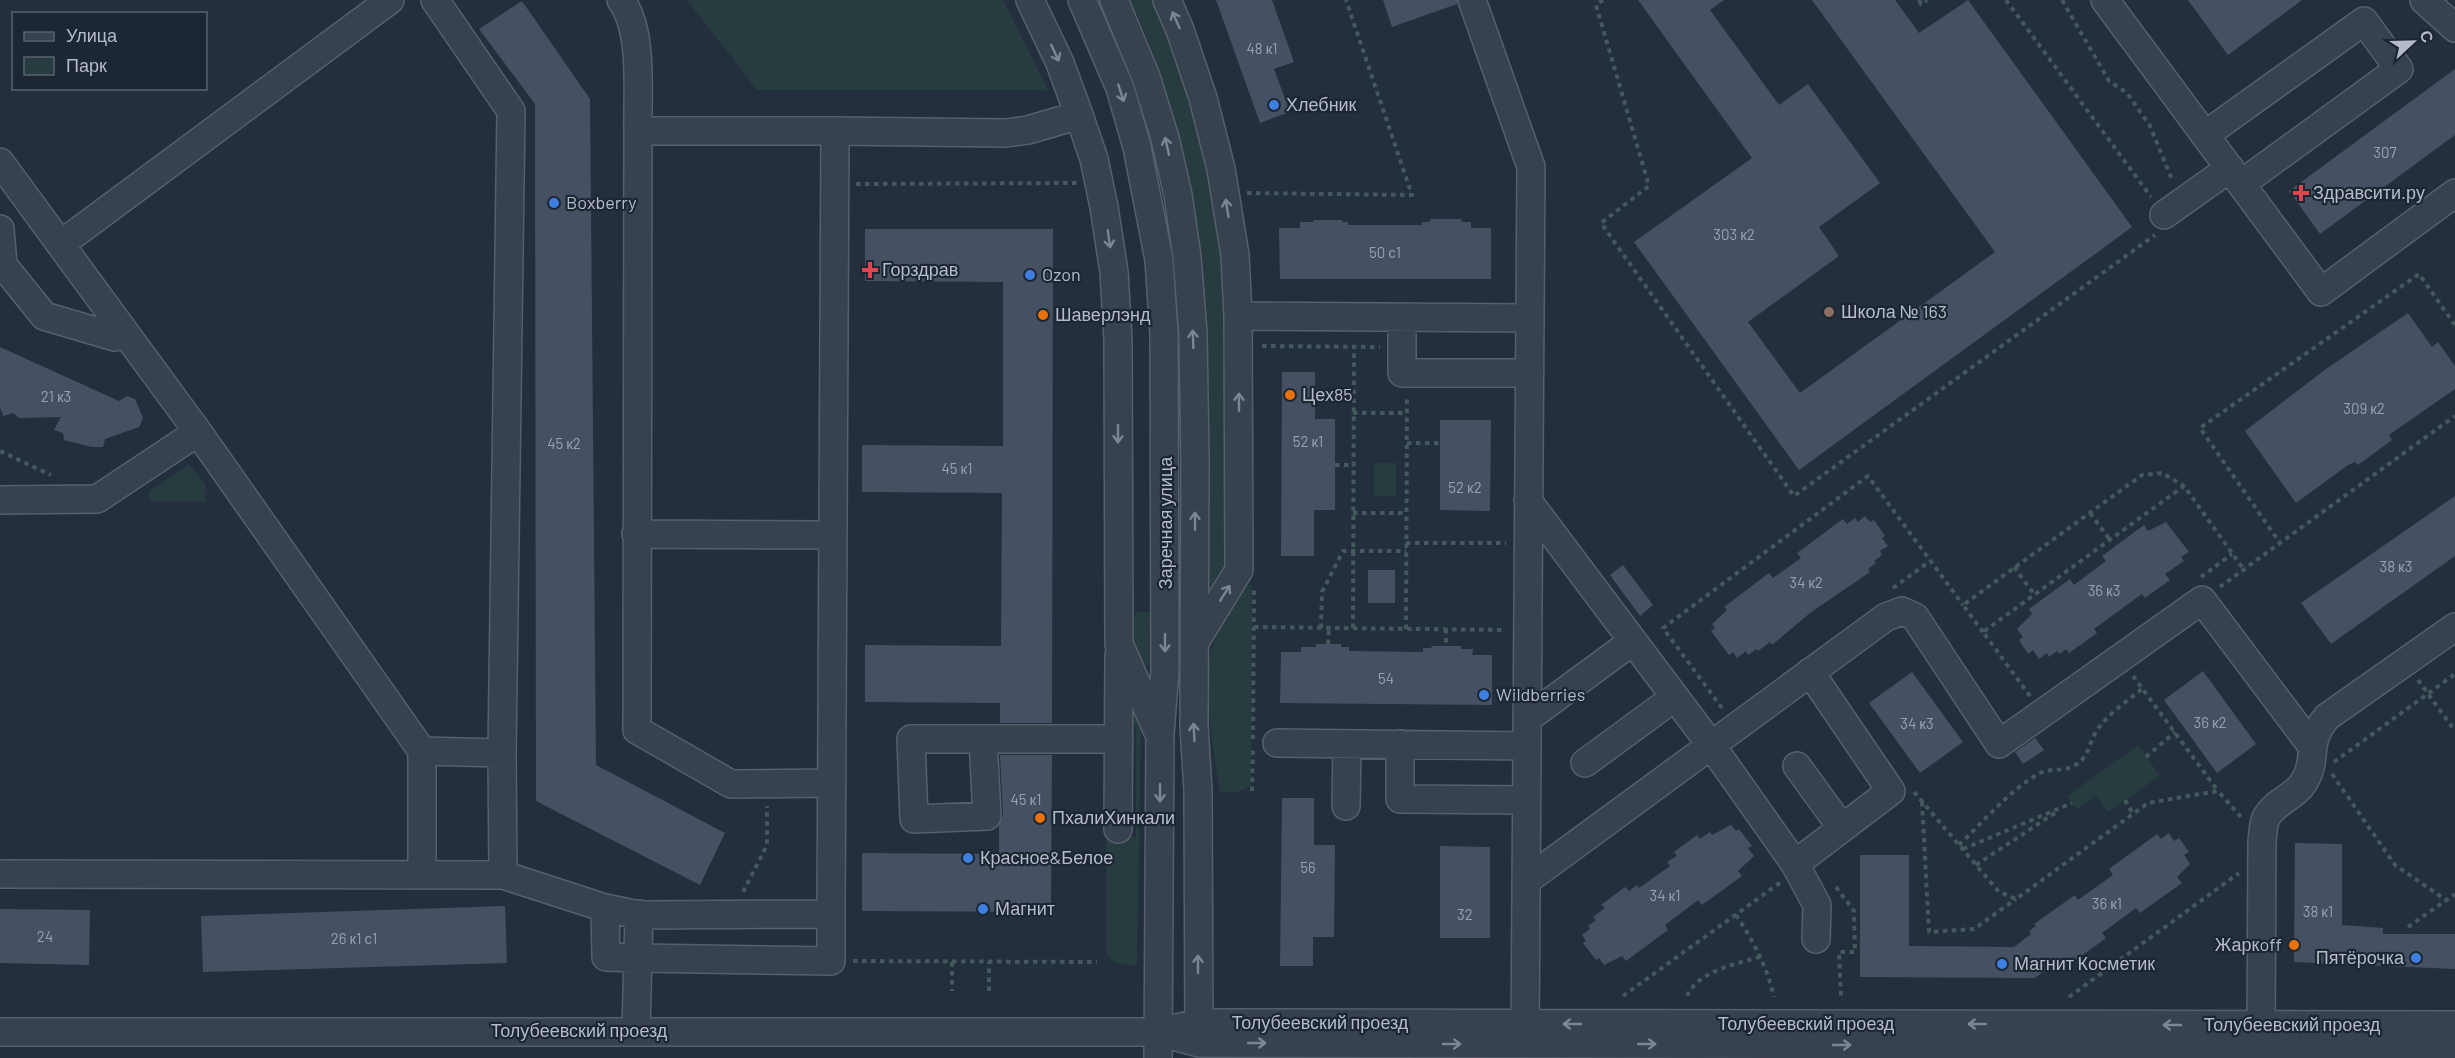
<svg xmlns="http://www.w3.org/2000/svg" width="2455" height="1058" font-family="Barlow,sans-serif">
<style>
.green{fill:#263c3f}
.building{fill:#455162}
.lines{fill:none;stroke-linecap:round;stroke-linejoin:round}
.minor-casing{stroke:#565f6c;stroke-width:30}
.path{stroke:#44595c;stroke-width:4;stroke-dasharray:4.5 4.5;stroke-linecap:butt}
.minor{stroke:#38414e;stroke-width:27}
.oneway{stroke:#7c8592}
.shop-dot{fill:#3f7fe0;stroke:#1d2633;stroke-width:2}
.health-dot{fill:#e0444e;stroke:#1d2633;stroke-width:2}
.education-dot{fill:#8d6e63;stroke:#1d2633;stroke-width:2}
.food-dot{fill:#e8710a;stroke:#1d2633;stroke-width:2}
.labels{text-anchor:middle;stroke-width:4.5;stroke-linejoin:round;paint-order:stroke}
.number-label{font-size:15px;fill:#98a1af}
.poi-label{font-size:18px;fill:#b4bcc9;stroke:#1d2633;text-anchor:start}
.street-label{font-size:18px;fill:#b4bcc9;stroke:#1d2633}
</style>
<rect width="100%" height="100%" fill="#242f3e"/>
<path class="green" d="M 687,0 L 1003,0 L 1048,90 L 757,90 Z
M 1130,0 L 1155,0 L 1202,128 L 1226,250 L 1229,561 L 1210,595 L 1207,592 C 1207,385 1222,193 1130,0 Z
M 1374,463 L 1396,463 L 1396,496 L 1374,496 Z
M 188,464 L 205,483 L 206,502 L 150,501 L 149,492 Z
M 1247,585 L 1252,585 L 1251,786 L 1238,792 L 1220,792 C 1214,754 1200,680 1213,645 C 1221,624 1236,604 1247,585 Z
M 1139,612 L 1150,612 L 1150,663 L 1147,666 C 1137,655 1121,623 1139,612 Z
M 1127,692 L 1141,727 L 1137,965 C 1122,965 1111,966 1106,950 L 1106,837 L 1136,837 L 1136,727 L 1129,719 Z
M 2138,745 L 2160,776 L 2108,812 L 2096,796 L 2077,810 L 2067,796 Z"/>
<path class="building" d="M 1216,0 L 1272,0 L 1294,62 L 1274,69 L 1290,112 L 1260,123 Z
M 1383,0 L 1457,0 L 1457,4 L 1392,27 Z
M 1638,0 L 1724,0 L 1710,10 L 1779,105 L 1808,84 L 1880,183 L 1819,227 L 1839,256 L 1748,322 L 1800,393 L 1995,252 L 1812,0 L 1895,0 L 1919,33 L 1968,0 L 2132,227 L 1799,470 L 1634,242 L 1752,158 Z
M 2188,0 L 2302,0 L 2228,55 Z
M 522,1 L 590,99 L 596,765 L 725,833 L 700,885 L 536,801 L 535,104 L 479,29 Z
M 2455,69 L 2455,135 L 2320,234 L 2289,191 Z
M 1430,219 L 1461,219 L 1462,222 L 1471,222 L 1471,228 L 1491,228 L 1491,279 L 1280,279 L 1279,228 L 1300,228 L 1300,222 L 1313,222 L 1313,220 L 1342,220 L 1342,222 L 1348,222 L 1348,225 L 1422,225 L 1422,222 L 1430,222 Z
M 865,229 L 1053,229 L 1052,723 L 1000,723 L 1000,703 L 865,702 L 865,645 L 1001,646 L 1002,493 L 862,492 L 862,445 L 1003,446 L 1003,282 L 865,281 Z
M 2408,313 L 2432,347 L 2438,342 L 2455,366 L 2455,389 L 2389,435 L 2392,440 L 2358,465 L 2355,462 L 2348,465 L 2296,503 L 2245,431 L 2326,369 Z
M 0,347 L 119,401 L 127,396 L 135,399 L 143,418 L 139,427 L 105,439 L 103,447 L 92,447 L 64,440 L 63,433 L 54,430 L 61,417 L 19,418 L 13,413 L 3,416 L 0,407 Z
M 1282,372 L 1315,372 L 1315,419 L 1335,419 L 1335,510 L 1314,510 L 1314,556 L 1281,556 Z
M 1440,420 L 1491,420 L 1490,511 L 1440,510 Z
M 2455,496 L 2455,556 L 2331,644 L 2301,603 Z
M 1865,516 L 1870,522 L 1874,520 L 1885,536 L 1882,538 L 1888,546 L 1880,551 L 1882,555 L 1874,561 L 1876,563 L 1868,569 L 1870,572 L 1810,613 L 1772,645 L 1770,642 L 1758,651 L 1756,649 L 1748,655 L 1746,651 L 1737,658 L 1733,652 L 1729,655 L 1711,631 L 1715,628 L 1712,624 L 1727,610 L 1724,607 L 1769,573 L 1773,578 L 1801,558 L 1797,553 L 1843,519 L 1847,524 L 1855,518 L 1858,522 Z
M 2166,522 L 2189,552 L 2181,557 L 2184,561 L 2165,574 L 2170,580 L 2145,598 L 2142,594 L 2094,629 L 2097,633 L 2069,653 L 2066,649 L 2060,654 L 2057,651 L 2049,657 L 2047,653 L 2039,659 L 2033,650 L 2028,654 L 2019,640 L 2023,637 L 2017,629 L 2032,614 L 2029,609 L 2070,579 L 2074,585 L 2106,561 L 2102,556 L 2144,525 L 2148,531 Z
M 1623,565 L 1653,605 L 1640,616 L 1610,575 Z
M 1368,570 L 1395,570 L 1395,603 L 1368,603 Z
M 1316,644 L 1341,644 L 1341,647 L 1349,647 L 1349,651 L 1423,652 L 1423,648 L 1432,648 L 1431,646 L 1461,646 L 1461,649 L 1473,649 L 1472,655 L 1492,655 L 1492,705 L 1280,703 L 1281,652 L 1301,652 L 1301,647 L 1316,647 Z
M 2203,671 L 2256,744 L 2217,773 L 2164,700 Z
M 1912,672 L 1963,742 L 1920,773 L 1869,703 Z
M 2035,738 L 2044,750 L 2023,764 L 2015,752 Z
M 1000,755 L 1052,755 L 1051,912 L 862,911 L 862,853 L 999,854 L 999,825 L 1003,815 Z
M 1282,798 L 1314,798 L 1314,845 L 1335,845 L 1334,937 L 1313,937 L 1313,966 L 1280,966 Z
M 1731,825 L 1736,831 L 1739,829 L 1752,846 L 1748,848 L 1754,856 L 1738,871 L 1742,876 L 1702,905 L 1698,900 L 1665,925 L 1668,930 L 1626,961 L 1622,956 L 1604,965 L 1599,958 L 1596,960 L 1583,943 L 1586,941 L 1582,935 L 1590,929 L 1588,926 L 1596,920 L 1593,917 L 1605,908 L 1601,905 L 1625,887 L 1629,891 L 1637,885 L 1639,888 L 1670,866 L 1667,862 L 1677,856 L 1674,852 L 1697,835 L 1700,839 L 1710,832 L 1712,835 Z
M 2169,833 L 2174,841 L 2179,838 L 2189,852 L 2184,855 L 2190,864 L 2177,877 L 2182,883 L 2140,913 L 2136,908 L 2102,933 L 2106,938 L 2065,968 L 2061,962 L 2054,967 L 2052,965 L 2035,978 L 1860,977 L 1860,855 L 1909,855 L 1909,946 L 2014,947 L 2031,934 L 2029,931 L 2036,926 L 2034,924 L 2075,895 L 2078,900 L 2113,875 L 2109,869 L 2157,834 L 2161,839 Z
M 2295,843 L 2342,844 L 2342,925 L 2383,928 L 2383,934 L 2455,934 L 2455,969 L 2294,962 Z
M 1440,846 L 1490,847 L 1490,938 L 1440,938 Z
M 505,906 L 507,963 L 203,972 L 201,916 Z
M 0,909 L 90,910 L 89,965 L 0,963 Z"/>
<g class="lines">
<defs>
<path id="minor" d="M 435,0 L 511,111 L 502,753 L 503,875 L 605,908 L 639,915 L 831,914 L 835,131 L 1006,133 L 1028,130 L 1079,115
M 621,0 C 644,32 637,92 638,131 L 835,131
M 1030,0 L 1060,63 L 1079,115 L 1094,159 L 1104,207 L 1114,272 L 1118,340 L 1119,644 L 1158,732
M 1082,0 L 1120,88 L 1137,147 L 1159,260 L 1164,335 L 1165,670 L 1160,734 L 1158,1058
M 1114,0 L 1146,77 L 1165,138 L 1178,195 L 1187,257 L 1193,333 L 1195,461 L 1194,726 L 1198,791 L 1199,1040
M 1167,0 L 1180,30 L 1203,98 L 1221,169 L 1235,255 L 1238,316 L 1239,570 L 1195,642
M 1472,0 L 1531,167 L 1525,1040
M 2105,0 L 2321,292 L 2455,193
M 2424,0 L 2455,28
M 638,131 L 637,730 L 731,784 L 830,783
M 2205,135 L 2364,21 L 2399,69 L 2241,184
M 0,162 L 198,432 L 97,499 L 0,500
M 2164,215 L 2230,168
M 0,229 L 3,265 L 44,316 L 115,337 L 123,330
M 61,244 L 390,0
M 1238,316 L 1530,318
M 1402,317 L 1402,373 L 1529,373
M 198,432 L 422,751 L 422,875
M 1528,501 L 1711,745 L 1795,864 L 1891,791 L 1810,672
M 636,534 L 833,535
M 1527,719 L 1633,641
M 983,739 L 911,739 L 914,819 L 987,816 L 983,739 L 1119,739
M 1277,743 L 1527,746
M 1400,744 L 1400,799 L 1526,800
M 422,751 L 502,753
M 1585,763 L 1675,697
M 1797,766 L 1842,828
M 1346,806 L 1347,744
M 1118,829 L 1119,655
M 1795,864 L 1817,905 L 1816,939
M 0,874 L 503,875
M 1526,881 L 1886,617 L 1902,611 L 1915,617 L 1999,744 L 2202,600 L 2311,745
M 605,908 L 606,957 L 638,958 L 831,961 L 831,914
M 636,1031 L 639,914
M 0,1032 L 1159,1032 L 1199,1023 L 2455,1025
M 1163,1033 L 1199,1043 L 2455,1046
M 2261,1042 L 2262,841 C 2263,834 2263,824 2266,818 C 2274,802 2296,796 2304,782 C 2319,757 2304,744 2327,717 L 2455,627"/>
</defs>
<use href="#minor" class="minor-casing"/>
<path class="path" d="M 1603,0 L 1596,5 L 1649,186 L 1601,223 L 1794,496 L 2155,235
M 1919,0 L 1921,4 L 1927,0
M 2006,0 L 2151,197
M 2062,0 L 2109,81 L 2127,93 L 2150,126 L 2173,182
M 856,184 L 1077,183
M 1247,193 L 1412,195 L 1346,0
M 2455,325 L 2419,274 L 2200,428 L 2280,543 L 2455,416
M 1262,346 L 1380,347
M 1353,413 L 1407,413
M 1407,443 L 1441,443
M 0,451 L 51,475
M 1335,465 L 1354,465
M 1353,513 L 1406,513
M 2090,513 L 2110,540
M 1406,543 L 1506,543
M 2014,567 L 2034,594
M 2201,577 L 2232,554
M 2220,587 L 2280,543
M 1893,588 L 1930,561
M 1254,627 L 1505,630
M 1321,628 L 1322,592 L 1343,551 L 1406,551
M 1353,628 L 1354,346
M 1406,629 L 1407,395
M 1446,629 L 1446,646
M 1983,632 L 1963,605 L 2142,475 L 2162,473 L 2184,486
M 1328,644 L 1329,628
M 2133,676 L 2218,791
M 2418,680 L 2455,731
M 2030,696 L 1983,632 L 2184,486 L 2244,570
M 1722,708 L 1663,628 L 1868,476 L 1963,605
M 1253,739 L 1254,590
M 2146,757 L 2175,732
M 2334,762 L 2455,674
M 2332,774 L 2395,865 L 2446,900
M 1252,791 L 1253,749
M 1914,792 L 1999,892 L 2016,899 L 2148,803 L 2218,791 L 2241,817
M 2125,800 L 2133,814
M 1922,802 L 1929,932 L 1974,929 L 2016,899
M 1959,845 C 1984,821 2008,792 2038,774 C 2049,767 2065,773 2077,764 C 2090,755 2089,741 2098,729 C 2109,713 2127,701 2142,689
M 1963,849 L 2072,803
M 1976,865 L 2058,811
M 1836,887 L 1854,911 L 1855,952 L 1839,952 L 1841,997
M 743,892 L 767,845 L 767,806
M 1736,915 C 1753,940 1767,967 1774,997
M 2408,927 L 2455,894
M 853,961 L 1097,962
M 952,962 L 952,991
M 989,991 L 989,962
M 1623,996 L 1781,882
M 1687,996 C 1698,971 1736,964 1760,957
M 2069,997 L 2239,873"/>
<use href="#minor" class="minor"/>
</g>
<defs><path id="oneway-shaft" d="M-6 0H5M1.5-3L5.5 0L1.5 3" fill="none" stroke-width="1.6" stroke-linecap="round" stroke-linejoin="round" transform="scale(1.5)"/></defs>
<g class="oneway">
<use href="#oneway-shaft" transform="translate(1176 20) rotate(-114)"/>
<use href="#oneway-shaft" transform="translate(1055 53) rotate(65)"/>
<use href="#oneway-shaft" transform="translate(1121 93) rotate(72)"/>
<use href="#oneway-shaft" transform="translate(1167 146) rotate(-103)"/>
<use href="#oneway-shaft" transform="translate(1227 208) rotate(-99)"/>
<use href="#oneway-shaft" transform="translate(1109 239) rotate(82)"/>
<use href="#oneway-shaft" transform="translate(1193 339) rotate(-92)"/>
<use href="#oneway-shaft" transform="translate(1239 402) rotate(-90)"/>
<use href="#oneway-shaft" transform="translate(1118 434) rotate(90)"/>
<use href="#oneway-shaft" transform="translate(1195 521) rotate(-90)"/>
<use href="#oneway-shaft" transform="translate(1225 593) rotate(-58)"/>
<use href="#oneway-shaft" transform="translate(1165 643) rotate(90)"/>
<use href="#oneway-shaft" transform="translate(1194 732) rotate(-93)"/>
<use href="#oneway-shaft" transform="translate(1160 793) rotate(90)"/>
<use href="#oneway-shaft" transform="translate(1198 964) rotate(-90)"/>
<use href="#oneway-shaft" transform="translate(1572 1024) rotate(-180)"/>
<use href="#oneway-shaft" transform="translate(1977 1024) rotate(-180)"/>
<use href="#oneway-shaft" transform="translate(2172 1025) rotate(-180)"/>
<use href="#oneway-shaft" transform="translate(1257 1043)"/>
<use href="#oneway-shaft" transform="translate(1452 1044)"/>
<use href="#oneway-shaft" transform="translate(1647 1044)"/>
<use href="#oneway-shaft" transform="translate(1842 1045)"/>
</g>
<g class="shop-dot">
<circle cx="1274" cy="105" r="6"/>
<circle cx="554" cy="203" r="6"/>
<circle cx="1030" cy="275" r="6"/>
<circle cx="1484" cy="695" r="6"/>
<circle cx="968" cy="858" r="6"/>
<circle cx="983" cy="909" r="6"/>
<circle cx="2416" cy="958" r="6"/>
<circle cx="2002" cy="964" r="6"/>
</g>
<g class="health-dot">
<path d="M2298 184h6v6h6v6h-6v6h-6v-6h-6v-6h6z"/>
<path d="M867 261h6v6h6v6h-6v6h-6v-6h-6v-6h6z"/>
</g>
<circle class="education-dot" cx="1829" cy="312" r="6"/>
<g class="food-dot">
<circle cx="1043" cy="315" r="6"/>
<circle cx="1290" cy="395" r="6"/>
<circle cx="1040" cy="818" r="6"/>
<circle cx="2294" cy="945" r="6"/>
</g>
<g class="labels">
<g class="number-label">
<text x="1262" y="54">48 к1</text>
<text x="2385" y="158">307</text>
<text x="1734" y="240">303 к2</text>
<text x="1385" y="258">50 с1</text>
<text x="56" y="402">21 к3</text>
<text x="2364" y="414">309 к2</text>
<text x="1308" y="447">52 к1</text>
<text x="564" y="449">45 к2</text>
<text x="957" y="474">45 к1</text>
<text x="1465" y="493">52 к2</text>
<text x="2396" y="572">38 к3</text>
<text x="1806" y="588">34 к2</text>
<text x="2104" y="596">36 к3</text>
<text x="1386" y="684">54</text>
<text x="2210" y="728">36 к2</text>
<text x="1917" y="729">34 к3</text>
<text x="1026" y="805">45 к1</text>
<text x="1308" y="873">56</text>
<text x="1665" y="901">34 к1</text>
<text x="2107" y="909">36 к1</text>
<text x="2318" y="917">38 к1</text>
<text x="1465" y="920">32</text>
<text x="45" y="942">24</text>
<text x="354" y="944">26 к1 с1</text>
</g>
<g class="poi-label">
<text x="1286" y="111">Хлебник</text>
<text x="2313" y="199">Здравсити.ру</text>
<text x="566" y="209">Boxberry</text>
<text x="882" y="276">Горздрав</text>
<text x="1042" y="281">Ozon</text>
<text x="1841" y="318">Школа № 163</text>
<text x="1055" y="321">Шаверлэнд</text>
<text x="1302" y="401">Цех85</text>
<text x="1496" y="701">Wildberries</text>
<text x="1052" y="824">ПхалиХинкали</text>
<text x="980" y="864">Красное&amp;Белое</text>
<text x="995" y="915">Магнит</text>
<text x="2282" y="951" text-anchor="end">Жаркoff</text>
<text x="2404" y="964" text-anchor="end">Пятёрочка</text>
<text x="2014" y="970">Магнит Косметик</text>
</g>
<g class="street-label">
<text transform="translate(1166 523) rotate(-90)" y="6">Заречная улица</text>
<text x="1320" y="1029">Толубеевский проезд</text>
<text x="1806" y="1030">Толубеевский проезд</text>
<text x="2292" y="1031">Толубеевский проезд</text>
<text x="579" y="1037">Толубеевский проезд</text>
</g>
</g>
<rect x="12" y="12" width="195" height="78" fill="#1d2633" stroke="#59626f" stroke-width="1.5"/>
<rect x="24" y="32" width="30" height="9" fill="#38414e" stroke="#59626f" stroke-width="1.5"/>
<text x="66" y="42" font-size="18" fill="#b4bcc9">Улица</text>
<rect x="24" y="57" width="30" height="18" fill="#263c3f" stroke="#59626f" stroke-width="1.5"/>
<text x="66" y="72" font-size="18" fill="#b4bcc9">Парк</text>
<g transform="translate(2413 42) rotate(68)" stroke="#1d2633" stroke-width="4.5" paint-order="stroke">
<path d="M0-4.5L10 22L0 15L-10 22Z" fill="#b4bcc9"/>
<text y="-9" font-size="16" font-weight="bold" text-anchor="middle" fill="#b4bcc9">С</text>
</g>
</svg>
